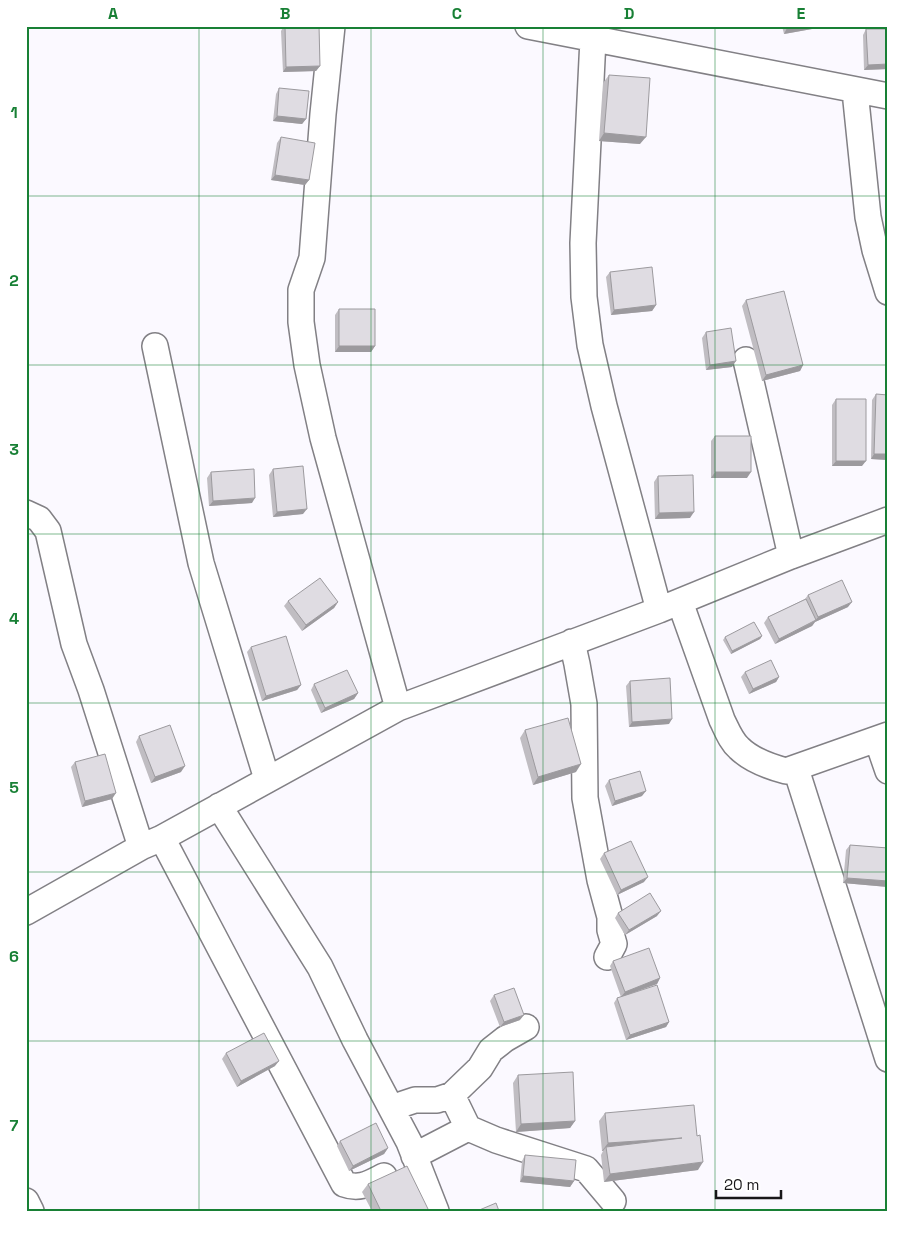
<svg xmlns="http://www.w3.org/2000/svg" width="914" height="1237" font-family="'Space Grotesk',sans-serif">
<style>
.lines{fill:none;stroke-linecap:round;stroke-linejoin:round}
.minor-casing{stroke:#828085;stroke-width:28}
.minor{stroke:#fff;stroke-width:25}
.wall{fill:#c0bdc2}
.shaded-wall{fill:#9c9a9e}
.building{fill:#dfdce2;stroke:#9c9a9e}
.grid{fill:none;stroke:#188035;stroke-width:1;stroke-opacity:0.55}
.neatline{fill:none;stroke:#188035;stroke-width:2}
.grid-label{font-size:16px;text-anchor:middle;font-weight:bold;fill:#188035}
</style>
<rect width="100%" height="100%" fill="#fbf9ff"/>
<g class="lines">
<defs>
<path id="minor" d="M 332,26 L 323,114 L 312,258 L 301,290 L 301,322 L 307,365 L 323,438 L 398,708
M 528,26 L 888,96
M 593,39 L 583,243 L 584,297 L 590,345 L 604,406 L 659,610
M 855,91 L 868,217 L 875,250 L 888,292
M 155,346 L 201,563 L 267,779
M 746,360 L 791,556
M 26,513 L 39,519 L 48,531 L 74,644 L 91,690 L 141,847
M 680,602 L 722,720 C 727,730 731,741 739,748 C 751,760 771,767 786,771 L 888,735
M 572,642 L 577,664 L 584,704 L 585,798 L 600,880 L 610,917 L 610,930 L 614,944 L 607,957
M 877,739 L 888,771
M 796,769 L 888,1059
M 219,806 L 320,967 L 355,1040 L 409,1142 L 436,1211
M 162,838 L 344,1184 C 360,1190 370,1183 384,1176
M 26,912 L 141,847 L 162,838 L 398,708 L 659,610 L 791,556 L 888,520
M 452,1095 L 480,1068 L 491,1050 L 505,1039 L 526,1027
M 391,1108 L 415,1100 L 437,1100 L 452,1095 L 468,1128 L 496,1140 L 586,1169 L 613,1201
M 414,1156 L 468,1128
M 26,1201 L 31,1211"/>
</defs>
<use href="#minor" class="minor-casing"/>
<use href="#minor" class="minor"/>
</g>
<path class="wall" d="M 284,26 L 319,26 L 320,66 L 316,71 L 283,72 L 281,31 Z
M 782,26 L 814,26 L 812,29 L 784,34 Z
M 866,29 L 888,29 L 888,69 L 864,70 L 863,35 Z
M 609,75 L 640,144 L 599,141 L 603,83 Z
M 279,88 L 306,119 L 302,124 L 273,121 L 276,94 Z
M 281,137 L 309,180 L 305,185 L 271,180 L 277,143 Z
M 610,272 L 656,305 L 652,311 L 611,315 L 606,277 Z
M 746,300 L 803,365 L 800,371 L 762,381 L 742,306 Z
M 339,309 L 375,346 L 371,352 L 335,352 L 335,315 Z
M 706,332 L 732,367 L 706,370 L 702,338 Z
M 876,394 L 888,460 L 871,459 L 872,400 Z
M 836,399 L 862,466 L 832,466 L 832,405 Z
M 715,436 L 747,478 L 711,478 L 711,441 Z
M 273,469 L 303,514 L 273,517 L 269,475 Z
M 211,472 L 252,503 L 209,506 L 207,478 Z
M 658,476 L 690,518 L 655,519 L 654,482 Z
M 808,595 L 848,607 L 815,622 L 812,626 L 775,644 L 764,623 L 768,617 L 805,599 Z
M 288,601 L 338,602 L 334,608 L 302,631 L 284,606 Z
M 762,636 L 760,639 L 731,654 L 723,640 L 725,637 Z
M 251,647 L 301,685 L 297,690 L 262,701 L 247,652 Z
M 745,672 L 779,677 L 776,682 L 749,694 L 741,677 Z
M 630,681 L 669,724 L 629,727 L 626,686 Z
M 314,684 L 358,693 L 354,699 L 321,713 L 311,690 Z
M 525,730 L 576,772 L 533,785 L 520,738 Z
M 139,736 L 181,772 L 151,783 L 136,742 Z
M 75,762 L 112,799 L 82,807 L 71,767 Z
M 609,780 L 642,796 L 612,806 L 605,786 Z
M 850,845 L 888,848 L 888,887 L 843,883 L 846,850 Z
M 604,853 L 644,882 L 617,895 L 600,859 Z
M 618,913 L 657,916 L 625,935 L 615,918 Z
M 613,961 L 660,978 L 657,984 L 629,994 L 669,1022 L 666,1027 L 626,1040 L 614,1003 L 617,998 L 621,997 L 610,966 Z
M 494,995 L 520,1020 L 500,1027 L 490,1001 Z
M 226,1053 L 275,1066 L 237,1087 L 222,1059 Z
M 518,1075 L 575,1121 L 570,1128 L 516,1132 L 513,1083 Z
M 605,1113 L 698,1170 L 604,1182 L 601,1155 L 603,1151 L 602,1151 L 599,1121 Z
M 340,1141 L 388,1148 L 384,1154 L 349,1171 L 337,1146 Z
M 525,1155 L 574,1181 L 570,1187 L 520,1182 L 522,1161 Z
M 368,1184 L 429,1211 L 372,1211 L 362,1192 Z"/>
<path class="shaded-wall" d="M 801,26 L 814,26 L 812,29 L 784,34 L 787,28 Z
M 888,64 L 888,69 L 864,70 L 868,65 Z
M 320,66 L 316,71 L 283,72 L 286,67 Z
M 277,116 L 306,119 L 302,124 L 273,121 Z
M 604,133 L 646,137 L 640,144 L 599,141 Z
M 275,175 L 309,180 L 305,185 L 271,180 Z
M 656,305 L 652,311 L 611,315 L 614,310 Z
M 339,346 L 375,346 L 371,352 L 335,352 Z
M 736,361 L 732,367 L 706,370 L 710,365 Z
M 803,365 L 800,371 L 762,381 L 766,375 Z
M 874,454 L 888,454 L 888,460 L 871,459 Z
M 836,461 L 866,461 L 862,466 L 832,466 Z
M 715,472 L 751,472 L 747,478 L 711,478 Z
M 255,498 L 252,503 L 209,506 L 213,501 Z
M 307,509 L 303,514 L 273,517 L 277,512 Z
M 694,512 L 690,518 L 655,519 L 659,513 Z
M 338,602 L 334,608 L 302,631 L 306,625 Z
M 852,602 L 848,607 L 815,622 L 812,626 L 775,644 L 779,639 L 815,621 L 818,617 Z
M 762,636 L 760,639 L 731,654 L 732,651 Z
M 779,677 L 776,682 L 749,694 L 753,689 Z
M 301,685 L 297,690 L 262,701 L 266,696 Z
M 358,693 L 354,699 L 321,713 L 325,708 Z
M 672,719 L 669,724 L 629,727 L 632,722 Z
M 581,764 L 576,772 L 533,785 L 538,777 Z
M 185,766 L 181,772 L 151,783 L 155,777 Z
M 646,791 L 642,796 L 612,806 L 615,801 Z
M 116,793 L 112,799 L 82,807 L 85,801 Z
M 648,877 L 644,882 L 617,895 L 621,890 Z
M 847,878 L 888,881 L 888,887 L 843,883 Z
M 661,911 L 657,916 L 625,935 L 629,930 Z
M 660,978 L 657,984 L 621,997 L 625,992 Z
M 524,1015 L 520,1020 L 500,1027 L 504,1022 Z
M 669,1022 L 666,1027 L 626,1040 L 630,1035 Z
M 279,1061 L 275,1066 L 237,1087 L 241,1081 Z
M 575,1121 L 570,1128 L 516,1132 L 521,1124 Z
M 682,1138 L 606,1147 L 603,1151 L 602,1151 L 608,1143 Z
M 388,1148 L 384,1154 L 349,1171 L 353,1166 Z
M 703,1162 L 698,1170 L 604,1182 L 610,1174 Z
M 523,1176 L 574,1181 L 570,1187 L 520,1182 Z"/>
<path class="building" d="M 285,26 L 319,26 L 320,66 L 286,67 Z
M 787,26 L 801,26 L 787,28 Z
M 866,29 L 888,29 L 888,64 L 868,65 Z
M 609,75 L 650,78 L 646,137 L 604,133 Z
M 279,88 L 309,91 L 306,119 L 277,116 Z
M 281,137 L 315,143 L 309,180 L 275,175 Z
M 652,267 L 656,305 L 614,310 L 610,272 Z
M 784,291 L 803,365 L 766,375 L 746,300 Z
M 339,309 L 375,309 L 375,346 L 339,346 Z
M 731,328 L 736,361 L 710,365 L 706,332 Z
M 876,394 L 888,395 L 888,454 L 874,454 Z
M 836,399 L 866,399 L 866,461 L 836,461 Z
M 715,436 L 751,436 L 751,472 L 715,472 Z
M 303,466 L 307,509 L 277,512 L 273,469 Z
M 254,469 L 255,498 L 213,501 L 211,472 Z
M 693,475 L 694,512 L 659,513 L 658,476 Z
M 320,578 L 338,602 L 306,625 L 288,601 Z
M 842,580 L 852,602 L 818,617 L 808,595 Z
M 806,599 L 816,620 L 779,639 L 768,617 Z
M 754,622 L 762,636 L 732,651 L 725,637 Z
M 286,636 L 301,685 L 266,696 L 251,647 Z
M 771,660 L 779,677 L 753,689 L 745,672 Z
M 347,670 L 358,693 L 325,708 L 314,684 Z
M 670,678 L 672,719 L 632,722 L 630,681 Z
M 568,718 L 581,764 L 538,777 L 525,730 Z
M 170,725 L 185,766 L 155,777 L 139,736 Z
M 105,754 L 116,793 L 85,801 L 75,762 Z
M 640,771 L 646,791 L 615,801 L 609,780 Z
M 631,841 L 648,877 L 621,890 L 604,853 Z
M 850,845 L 888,848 L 888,881 L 847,878 Z
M 650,893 L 661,911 L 629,930 L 618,913 Z
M 649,948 L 660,978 L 625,992 L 613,961 Z
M 657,985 L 669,1022 L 630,1035 L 617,998 Z
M 514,988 L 524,1015 L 504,1022 L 494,995 Z
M 264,1033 L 279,1061 L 241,1081 L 226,1053 Z
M 573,1072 L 575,1121 L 521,1124 L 518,1075 Z
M 694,1105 L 697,1136 L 700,1135 L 703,1162 L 610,1174 L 606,1147 L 682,1138 L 608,1143 L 605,1113 Z
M 376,1123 L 388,1148 L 353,1166 L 340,1141 Z
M 525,1155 L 576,1160 L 574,1181 L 523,1176 Z
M 407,1166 L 429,1211 L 381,1211 L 368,1184 Z
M 496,1203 L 499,1211 L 477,1211 Z"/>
<path class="grid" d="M 199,26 L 199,1211M 371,26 L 371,1211M 543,26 L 543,1211M 715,26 L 715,1211M 26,196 L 888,196M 26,365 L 888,365M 26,534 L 888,534M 26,703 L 888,703M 26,872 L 888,872M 26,1041 L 888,1041"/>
<rect width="914" height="1237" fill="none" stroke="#ffffff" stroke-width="55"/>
<path d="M716 1190v8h65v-8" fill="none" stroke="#181719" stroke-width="2.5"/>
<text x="724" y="1190" font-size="15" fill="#181719" stroke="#ffffff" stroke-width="4" paint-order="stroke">20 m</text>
<rect x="28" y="28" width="858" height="1182" class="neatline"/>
<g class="grid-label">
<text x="113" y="19">A</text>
<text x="285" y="19">B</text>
<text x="457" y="19">C</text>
<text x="629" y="19">D</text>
<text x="801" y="19">E</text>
<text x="14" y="118">1</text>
<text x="14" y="286">2</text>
<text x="14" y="455">3</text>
<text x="14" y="624">4</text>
<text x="14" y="793">5</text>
<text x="14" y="962">6</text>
<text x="14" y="1131">7</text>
</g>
</svg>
